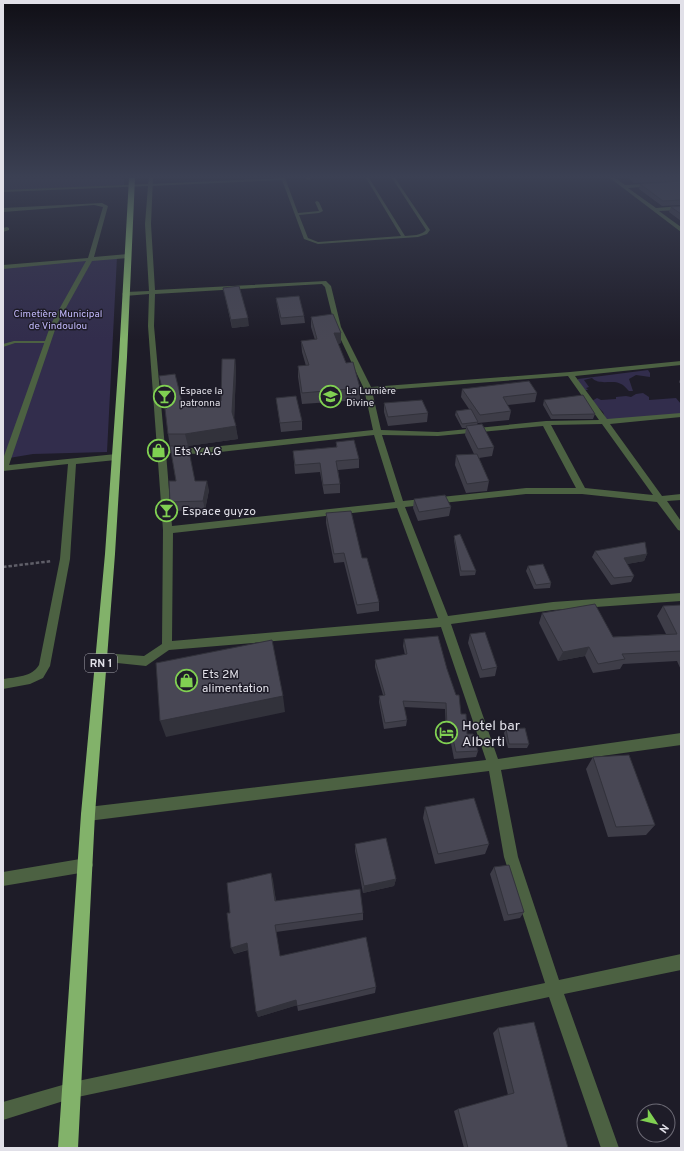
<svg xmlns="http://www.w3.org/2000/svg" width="684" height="1151" font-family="Overpass,sans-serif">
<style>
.green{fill:#322d4c}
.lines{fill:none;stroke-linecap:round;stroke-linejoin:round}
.path{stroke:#5f5e68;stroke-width:2.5;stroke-dasharray:3.5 2;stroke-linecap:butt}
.service{fill:#4c6142;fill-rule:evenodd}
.minor{fill:#4c6142;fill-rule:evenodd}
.trunk{fill:#82b26a;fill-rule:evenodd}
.wall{fill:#3e3d48}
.shaded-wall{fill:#32323b}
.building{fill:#484754;stroke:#32323b}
.labels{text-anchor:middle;stroke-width:3;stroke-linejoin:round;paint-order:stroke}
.far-park-label{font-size:10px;fill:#c1b8fa;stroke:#1e1c28}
.far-poi-label{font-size:10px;fill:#e1e0e8;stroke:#1e1c28;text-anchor:start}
.shield{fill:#1e1c28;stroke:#a6a5ae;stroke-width:1}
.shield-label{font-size:11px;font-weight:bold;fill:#e1e0e8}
.poi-label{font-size:12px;fill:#e1e0e8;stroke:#1e1c28;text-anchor:start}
.near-poi-label{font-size:14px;fill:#e1e0e8;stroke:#1e1c28;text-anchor:start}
</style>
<rect width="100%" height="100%" fill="#1e1c28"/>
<path class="green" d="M 3,178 L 124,178 L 124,185 L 3,191 Z
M 117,257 L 107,452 L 33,454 L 3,459 L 3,266 Z
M 648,370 L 650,373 L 650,377 L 636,375 L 629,379 L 633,391 L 629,391 C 627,389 624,385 621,384 C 612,379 600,386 592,378 L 584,380 L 589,387 L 586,388 L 588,390 L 583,390 L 578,383 L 578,379 Z
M 643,393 L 649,397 L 649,400 L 676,398 L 681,404 L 681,414 L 606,420 L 603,412 L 592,401 L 597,398 L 601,400 L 616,399 L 616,397 L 626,396 L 631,397 L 636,394 Z"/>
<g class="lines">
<path class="path" d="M 3,567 L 52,561"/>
<path class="service" d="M 285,178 L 298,213 L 319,211 L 315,202 L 317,201 L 319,202 L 323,211 L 319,213 L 299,215 L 308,238 L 318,242 L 401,236 L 366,178 L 369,178 L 405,236 C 412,235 421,236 426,230 L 392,178 L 395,178 L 430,230 L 427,234 L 418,237 L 318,244 L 304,239 L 282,180 L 150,186 L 148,185 L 150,184 Z
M 306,178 L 310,178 L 310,179 L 308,180 Z
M 14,341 L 47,341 L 49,342 L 47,343 L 15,343 L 3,347 L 3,344 Z"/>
<path class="minor" d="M 149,178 L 153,178 L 151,224 L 155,290 L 326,281 L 331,286 L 341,327 L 371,387 L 570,372 L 681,361 L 681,365 L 575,376 L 607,419 L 681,413 L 681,417 L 610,424 L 662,496 L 681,494 L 681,500 L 667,501 L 681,521 L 681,531 L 678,530 L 657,502 L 582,494 L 526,494 L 405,507 L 448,616 L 553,602 L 681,593 L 681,601 L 553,610 L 451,624 L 498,759 L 681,733 L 681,745 L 501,770 L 518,857 L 559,980 L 681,954 L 681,970 L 564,994 L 619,1148 L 601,1148 L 549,997 L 73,1098 L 3,1120 L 3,1102 L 73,1082 L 545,983 L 504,857 L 489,771 L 88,821 L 83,819 L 81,814 L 83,809 L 88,807 L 486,760 L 441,627 L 169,650 L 146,666 L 98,661 L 96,658 L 98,655 L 102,653 L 144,656 L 162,644 L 163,530 L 148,326 L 149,294 L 125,296 L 122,294 L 125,292 L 149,291 L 145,224 L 148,186 L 3,192 L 3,190 L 148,184 ZM 322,284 L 325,287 L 335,327 L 364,389 L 373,430 L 202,448 L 165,448 L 154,326 L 155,294 ZM 568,376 L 599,420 L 546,421 L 438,432 L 381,430 L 372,391 ZM 602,424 L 653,495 L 585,488 L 551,425 ZM 543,426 L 576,488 L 526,488 L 403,501 L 382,435 L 438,436 ZM 374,435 L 395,502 L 172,526 L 166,453 L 202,454 ZM 397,508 L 438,618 L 172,641 L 173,533 Z
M 610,178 L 615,178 L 625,185 L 681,182 L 681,184 L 628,188 L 656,208 L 681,206 L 681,210 L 659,211 L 681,227 L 681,232 Z
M 102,203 L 108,206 L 94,257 L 128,254 L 131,256 L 128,258 L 92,261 L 57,324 L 9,465 L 116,454 L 120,457 L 116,460 L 76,464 L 70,559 L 50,666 L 43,678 L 30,684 L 3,689 L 3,679 C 16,677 32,677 39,665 L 60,559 L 68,464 L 3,471 L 3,459 L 51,324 L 86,261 L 3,269 L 3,265 L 88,258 L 103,207 L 94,205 L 3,212 L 3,208 Z
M 7,227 L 9,228 L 9,230 L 3,232 L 3,228 Z
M 86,858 L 91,860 L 93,865 L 91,870 L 86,872 L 3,886 L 3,872 Z"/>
<path class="trunk" d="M 129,178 L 135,178 L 127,357 L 115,554 L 95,814 L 78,1148 L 58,1148 L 81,814 L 105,554 L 119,357 Z"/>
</g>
<path class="wall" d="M 628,178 L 681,178 L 681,205 L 662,206 L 639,189 L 640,184 L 677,181 L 634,183 Z
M 681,206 L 681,221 L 669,212 L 671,207 Z
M 223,288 L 249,326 L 232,328 L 225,296 Z
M 276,298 L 304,316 L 305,323 L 281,325 L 277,305 Z
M 311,317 L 341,343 L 338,344 L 346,363 L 360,388 L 360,400 L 302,404 L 298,377 L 298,366 L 306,366 L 302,352 L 301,341 L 315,340 L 311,327 Z
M 235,359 L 236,371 L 234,420 L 238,439 L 187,446 L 195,481 L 209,490 L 205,510 L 172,511 L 170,502 L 176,481 L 170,446 L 168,434 L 183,406 L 221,401 Z
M 681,377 L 681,385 L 679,382 Z
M 462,389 L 537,393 L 535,402 L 507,405 L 511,411 L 509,420 L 478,423 L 478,422 L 477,425 L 494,447 L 492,456 L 479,458 L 489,481 L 487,491 L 466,493 L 455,465 L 456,455 L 474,454 L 465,435 L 466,428 L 462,428 L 455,415 L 456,411 L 469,409 L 461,397 Z
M 276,398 L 302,421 L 302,430 L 281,432 Z
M 544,400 L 595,414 L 593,419 L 551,419 L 543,405 Z
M 384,403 L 428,413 L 427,422 L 388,426 L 384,412 Z
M 336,442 L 359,459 L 359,468 L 338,470 L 340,484 L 340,493 L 324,494 L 320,472 L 295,474 L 293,451 L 336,447 Z
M 414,499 L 451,507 L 449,516 L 418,521 L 413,508 Z
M 326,513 L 362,558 L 379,602 L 379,611 L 357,614 L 344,562 L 334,563 L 326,523 Z
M 454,536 L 476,571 L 475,575 L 460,576 L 454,540 Z
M 595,551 L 647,554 L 644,561 L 627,564 L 634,576 L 631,582 L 611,585 L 592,557 Z
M 528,566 L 551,583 L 550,588 L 534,589 L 526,571 Z
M 681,605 L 681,670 L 677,661 L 623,664 L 620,669 L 593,673 L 585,656 L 558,661 L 539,623 L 542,613 L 613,637 L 666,634 L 657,616 L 663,606 Z
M 470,634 L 497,667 L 495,676 L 480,678 L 468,643 Z
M 404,639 L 447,669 L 467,734 L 478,751 L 476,757 L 454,759 L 449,733 L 446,733 L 445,709 L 404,707 L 407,720 L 406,726 L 384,729 L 379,702 L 379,696 L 383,695 L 375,667 L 375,660 L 405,655 L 403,646 Z
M 506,729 L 529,744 L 527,748 L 508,748 L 504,733 Z
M 593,757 L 655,825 L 646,835 L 608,837 L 586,769 Z
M 425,807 L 489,844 L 485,854 L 435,864 L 423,818 Z
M 355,844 L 396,879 L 394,886 L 363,893 L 355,851 Z
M 494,867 L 524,912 L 520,918 L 504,921 L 490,874 Z
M 271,873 L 276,901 L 363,913 L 363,920 L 276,932 L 280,956 L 376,987 L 375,993 L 298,1011 L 297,1005 L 258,1017 L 248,950 L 234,954 L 230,913 Z
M 498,1028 L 568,1148 L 464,1148 L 454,1111 L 458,1109 L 508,1095 L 493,1033 Z"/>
<path class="shaded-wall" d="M 248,318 L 249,326 L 232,328 L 231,320 Z
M 334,333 L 341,333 L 341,343 L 334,344 Z
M 235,359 L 236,371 L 234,424 L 232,412 Z
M 236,426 L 238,439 L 188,446 L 185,434 Z
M 207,481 L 209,490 L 205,510 L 203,501 Z
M 647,554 L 644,561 L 621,565 L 624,558 Z
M 589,647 L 585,656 L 558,661 L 563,652 Z
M 283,696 L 285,712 L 166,737 L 160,721 Z
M 271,873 L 273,880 L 277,908 L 275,901 Z
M 396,879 L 394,886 L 363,893 L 364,886 Z
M 247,943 L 249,949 L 234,954 L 231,948 Z
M 296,1000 L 298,1005 L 258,1017 L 256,1012 Z"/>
<path class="building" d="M 681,181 L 681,200 L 663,201 L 640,184 Z
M 681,206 L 681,214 L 671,207 Z
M 239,286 L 248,318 L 231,320 L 223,288 Z
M 299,296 L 304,316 L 281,318 L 276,298 Z
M 333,314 L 341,333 L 334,333 L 346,363 L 353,362 L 360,388 L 302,393 L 298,366 L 309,365 L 301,341 L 317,339 L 311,317 Z
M 222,359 L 235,359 L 232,412 L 236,426 L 185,434 L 168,434 L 165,409 L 167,408 L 159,376 L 175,374 L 183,406 L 221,401 Z
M 529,381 L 537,393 L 503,397 L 511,411 L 480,415 L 462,389 Z
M 583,395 L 595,414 L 552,415 L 544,400 Z
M 296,396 L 302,421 L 280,423 L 276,398 Z
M 422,400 L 428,413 L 388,417 L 384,403 Z
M 471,409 L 478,422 L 462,424 L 456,411 Z
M 482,424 L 494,447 L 478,449 L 466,426 Z
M 354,440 L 359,459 L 336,461 L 340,484 L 323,485 L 320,463 L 295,465 L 293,451 L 337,447 L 336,442 Z
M 170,446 L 188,446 L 195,481 L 207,481 L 203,501 L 170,502 L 169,481 L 176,481 Z
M 477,454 L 489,481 L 467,484 L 456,455 Z
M 445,495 L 451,507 L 419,512 L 414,499 Z
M 351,511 L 362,558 L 367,558 L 379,602 L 357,605 L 344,553 L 334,554 L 326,513 Z
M 460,534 L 476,571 L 461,571 L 454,536 Z
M 645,542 L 647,554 L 624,558 L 634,576 L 614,578 L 595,551 Z
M 543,564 L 551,583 L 536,585 L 528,566 Z
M 595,604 L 613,637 L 677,634 L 663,606 L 681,605 L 681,651 L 622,654 L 625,659 L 598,664 L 589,647 L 563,652 L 542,613 Z
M 485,632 L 497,667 L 482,670 L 470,634 Z
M 438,636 L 447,669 L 456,695 L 459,695 L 461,714 L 466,714 L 467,734 L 473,734 L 478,751 L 456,752 L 450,726 L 447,726 L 446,703 L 403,701 L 407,720 L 385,723 L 379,696 L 385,695 L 375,660 L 407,654 L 404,639 Z
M 272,640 L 283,696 L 160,721 L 156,663 Z
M 525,728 L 529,744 L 509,744 L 506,729 Z
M 629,755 L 655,825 L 616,827 L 593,757 Z
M 474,798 L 489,844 L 438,854 L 425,807 Z
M 386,838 L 396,879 L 364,886 L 355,844 Z
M 509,865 L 524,912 L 508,915 L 494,867 Z
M 271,873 L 275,901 L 360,889 L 363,913 L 275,925 L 280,956 L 366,937 L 376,987 L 297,1006 L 296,1000 L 256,1012 L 247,943 L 231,948 L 227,913 L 230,913 L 227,883 Z
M 534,1022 L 568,1148 L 468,1148 L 458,1109 L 514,1093 L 498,1028 Z"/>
<linearGradient id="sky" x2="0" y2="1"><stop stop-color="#100f16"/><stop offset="0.52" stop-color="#3b4053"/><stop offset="1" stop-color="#3b4053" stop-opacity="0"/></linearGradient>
<rect width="684" height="340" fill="url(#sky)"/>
<defs>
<symbol id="bar-ring" viewBox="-11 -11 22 22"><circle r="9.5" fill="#1e1c28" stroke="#80d052" stroke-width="1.5"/><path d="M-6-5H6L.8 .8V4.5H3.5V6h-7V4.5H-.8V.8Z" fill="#80d052"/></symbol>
<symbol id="school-ring" viewBox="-11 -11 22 22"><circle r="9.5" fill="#1e1c28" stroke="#80d052" stroke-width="1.5"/><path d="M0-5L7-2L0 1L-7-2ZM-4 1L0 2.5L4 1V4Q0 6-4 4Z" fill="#80d052"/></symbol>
<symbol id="shop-ring" viewBox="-11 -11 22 22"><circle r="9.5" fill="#1e1c28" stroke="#80d052" stroke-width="1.5"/><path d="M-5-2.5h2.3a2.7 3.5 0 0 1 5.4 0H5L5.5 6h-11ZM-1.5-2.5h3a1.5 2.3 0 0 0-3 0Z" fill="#80d052"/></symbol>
<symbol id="hotel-ring" viewBox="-11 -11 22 22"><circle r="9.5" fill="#1e1c28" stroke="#80d052" stroke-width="1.5"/><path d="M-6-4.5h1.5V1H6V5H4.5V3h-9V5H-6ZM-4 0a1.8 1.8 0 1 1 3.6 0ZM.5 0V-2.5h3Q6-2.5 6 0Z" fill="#80d052"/></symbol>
</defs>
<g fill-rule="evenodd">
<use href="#bar-ring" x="152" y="384" width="25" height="25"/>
<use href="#school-ring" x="318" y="384" width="25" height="25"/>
<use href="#shop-ring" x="146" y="438" width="25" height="25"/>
<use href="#bar-ring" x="154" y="498" width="25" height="25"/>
<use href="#shop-ring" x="174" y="668" width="25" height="25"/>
<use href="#hotel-ring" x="434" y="720" width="25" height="25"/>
</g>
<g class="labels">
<g class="far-park-label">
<text x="58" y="317">Cimetière Municipal<tspan x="58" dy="12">de Vindoulou</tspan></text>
</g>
<g class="far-poi-label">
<text x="180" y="394">Espace la<tspan x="180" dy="12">patronna</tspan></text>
<text x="346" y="394">La Lumière<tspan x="346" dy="12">Divine</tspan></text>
</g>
<rect class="shield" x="85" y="654" width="32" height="18" rx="3"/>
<g class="shield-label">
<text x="101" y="667">RN 1</text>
</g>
<g class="poi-label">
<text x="174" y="455">Ets Y.A.G</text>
<text x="182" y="515">Espace guyzo</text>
<text x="202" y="678">Ets 2M<tspan x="202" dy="14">alimentation</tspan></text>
</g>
<g class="near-poi-label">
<text x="462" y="730">Hotel bar<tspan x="462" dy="16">Alberti</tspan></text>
</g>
</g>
<rect width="684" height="1151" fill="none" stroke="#e1e0e8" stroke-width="8"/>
<g transform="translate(656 1123) rotate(125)"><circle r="19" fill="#1e1c28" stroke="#6c6a75"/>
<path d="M0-3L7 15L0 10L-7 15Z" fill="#80d052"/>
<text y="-6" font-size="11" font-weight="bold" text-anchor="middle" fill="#e1e0e8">N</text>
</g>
</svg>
